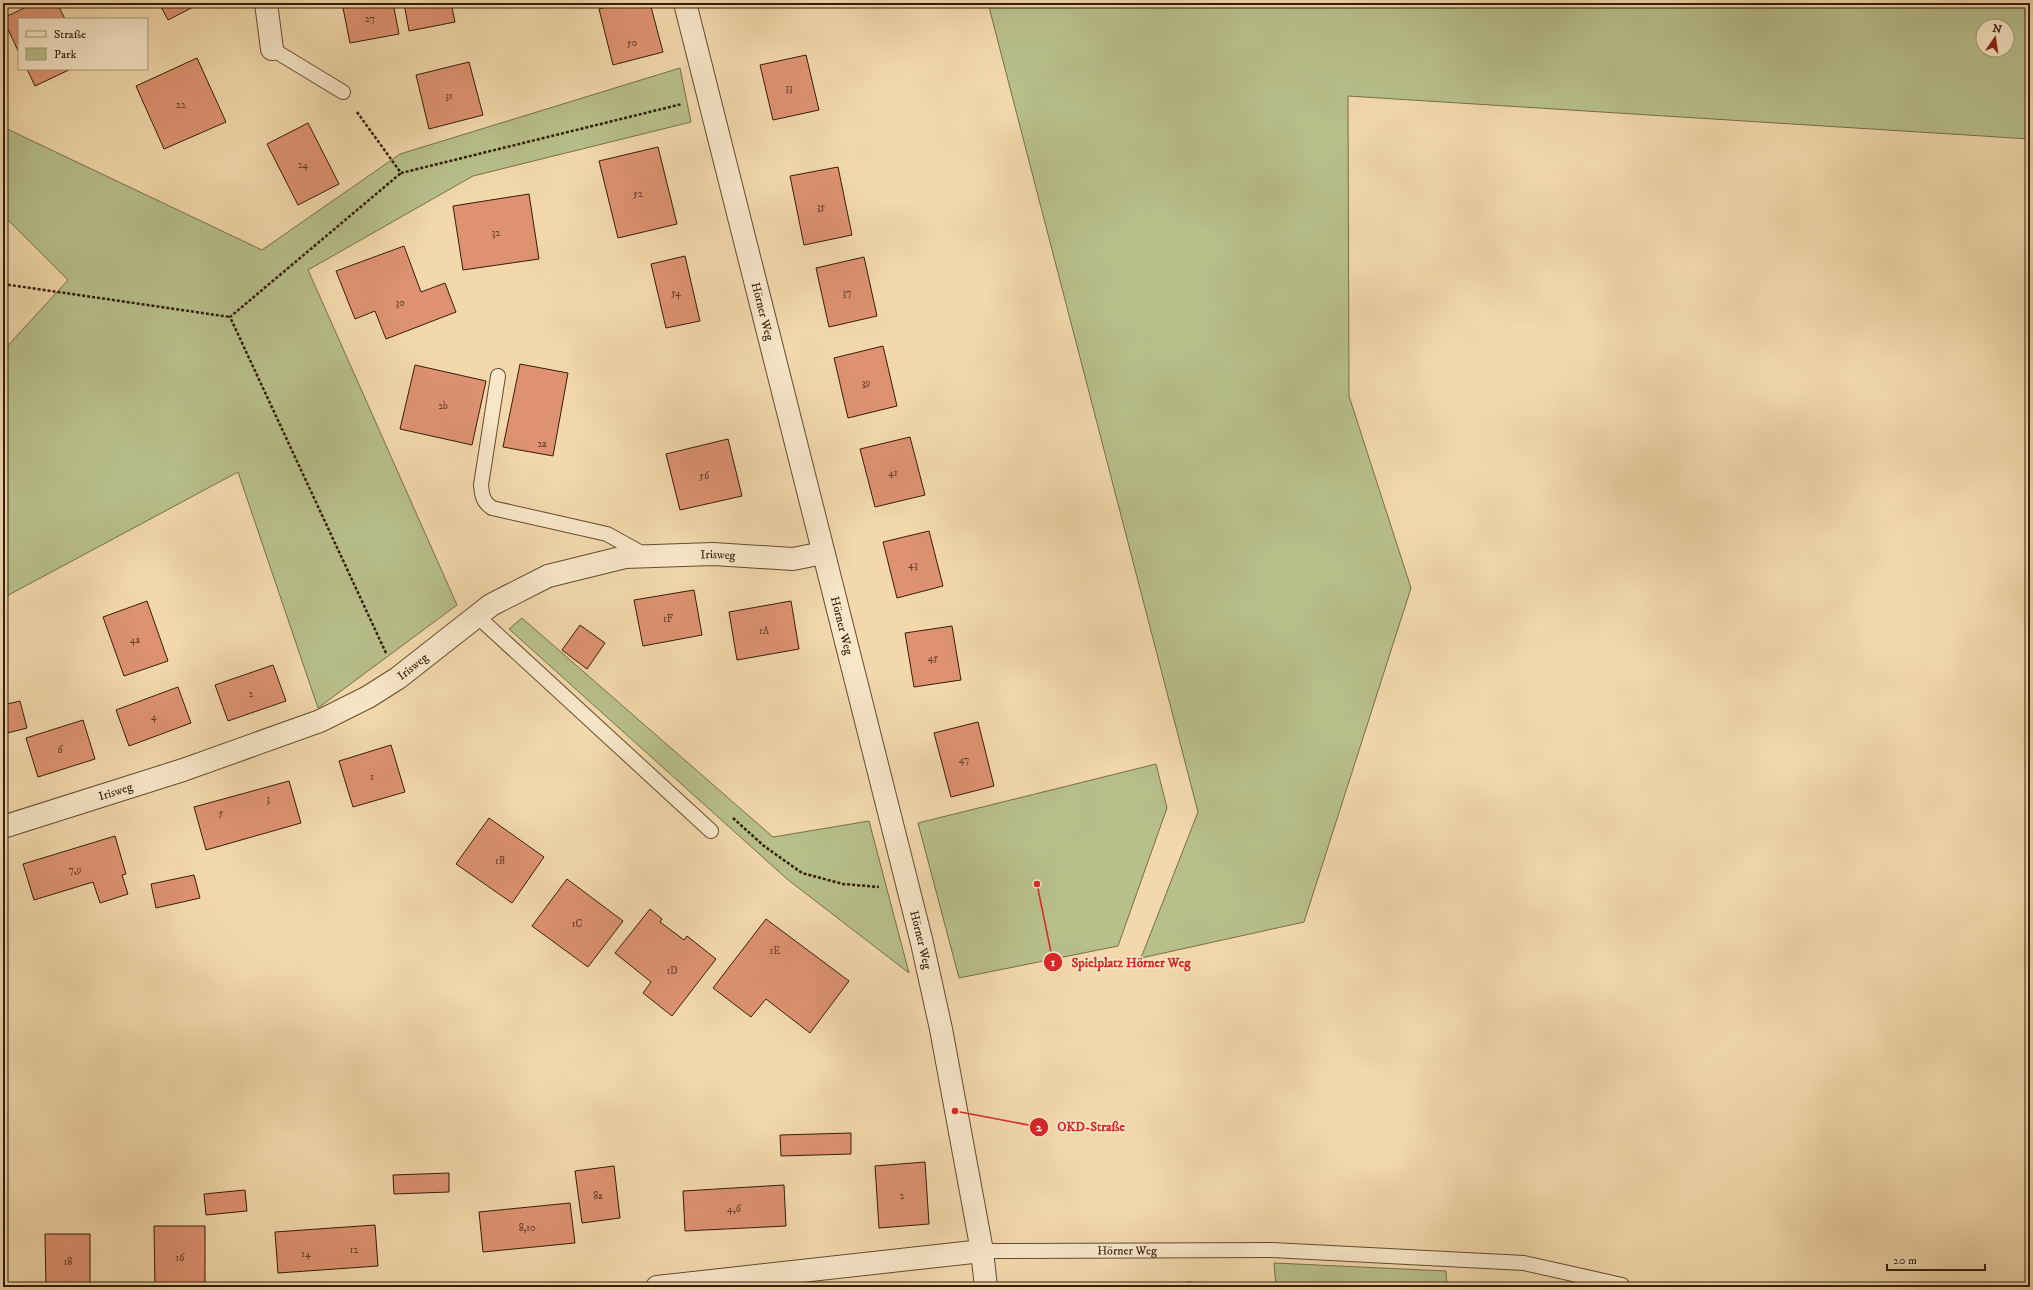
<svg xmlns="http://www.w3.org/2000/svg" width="2033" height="1290" font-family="'IM FELL DW Pica',serif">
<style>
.green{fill:#b7bf8b;stroke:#766e4a;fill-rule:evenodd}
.building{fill:#de9271;stroke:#351c08}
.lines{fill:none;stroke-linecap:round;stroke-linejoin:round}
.lane-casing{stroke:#644b31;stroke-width:16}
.street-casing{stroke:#644b31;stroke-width:24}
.path{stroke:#351c08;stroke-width:2.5;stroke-dasharray:3 2;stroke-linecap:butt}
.lane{stroke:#f7e6c8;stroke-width:14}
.street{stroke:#f7e6c8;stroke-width:22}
.labels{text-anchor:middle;stroke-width:3;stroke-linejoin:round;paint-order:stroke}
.number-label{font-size:10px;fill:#5f3a22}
.street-label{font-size:12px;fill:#351c08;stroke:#f7e6c8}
.leader{fill:none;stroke:#d62828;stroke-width:1.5}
.callout-dot{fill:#d62828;stroke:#f7e6c8;stroke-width:1.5}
.mark-label{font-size:12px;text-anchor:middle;font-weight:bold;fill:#fff}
.callout-label{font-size:13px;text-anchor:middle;font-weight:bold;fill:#d62828;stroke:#f7e6c8;stroke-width:3;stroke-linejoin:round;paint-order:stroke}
</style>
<rect width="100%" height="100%" fill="#f2d8ab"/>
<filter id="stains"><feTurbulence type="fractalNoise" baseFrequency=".005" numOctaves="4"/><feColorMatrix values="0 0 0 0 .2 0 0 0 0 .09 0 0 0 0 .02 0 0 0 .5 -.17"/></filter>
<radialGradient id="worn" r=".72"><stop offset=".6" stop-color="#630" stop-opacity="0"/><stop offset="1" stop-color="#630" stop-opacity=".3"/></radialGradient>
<path class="green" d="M 1006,3 L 2030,3 L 2030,139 L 1348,96 L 1349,396 L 1411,588 L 1304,922 L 1141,958 L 1198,812 L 989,7 ZM 1983,26 L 2007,26 L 2007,50 L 1983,50 Z
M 680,68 L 691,122 L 473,176 L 308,270 L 457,605 L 318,708 L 238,472 L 3,598 L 3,351 L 68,280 L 3,215 L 3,127 L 262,250 L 400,154 Z
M 522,618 L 773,837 L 869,821 L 909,973 L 787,879 L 509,629 Z
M 1156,764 L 1167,808 L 1118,946 L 959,978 L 918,823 Z
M 1274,1263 L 1446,1271 L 1447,1287 L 1276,1287 Z"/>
<path class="building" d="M 35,3 L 57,3 L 65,19 L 19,19 L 19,53 L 3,18 Z
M 159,3 L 201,3 L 168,20 Z
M 342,3 L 393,3 L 399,34 L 350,43 Z
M 404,3 L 451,3 L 455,22 L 409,31 Z
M 623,3 L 650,3 L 663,52 L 613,65 L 599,9 Z
M 806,55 L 819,110 L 773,120 L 760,65 Z
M 197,58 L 226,122 L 164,149 L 136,86 Z
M 469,62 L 483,115 L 429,129 L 416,75 Z
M 27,69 L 71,69 L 35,86 Z
M 308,123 L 339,184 L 298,205 L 267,144 Z
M 658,147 L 677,224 L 618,238 L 599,161 Z
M 838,167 L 852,235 L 804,245 L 790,176 Z
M 529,194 L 539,259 L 463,270 L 453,206 Z
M 404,246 L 421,292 L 445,283 L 456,312 L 386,339 L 375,311 L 355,319 L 336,271 Z
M 685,256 L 700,321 L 666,328 L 651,264 Z
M 864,257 L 877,316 L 829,327 L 816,268 Z
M 883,346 L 897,406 L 848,418 L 834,358 Z
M 520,364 L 568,373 L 553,456 L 503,447 Z
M 415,365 L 486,381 L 472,445 L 400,429 Z
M 910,437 L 925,495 L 875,507 L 860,449 Z
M 728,439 L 742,496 L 680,510 L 666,454 Z
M 929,531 L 943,586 L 897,598 L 883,542 Z
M 694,590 L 702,635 L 643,646 L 634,600 Z
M 147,601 L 168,661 L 124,676 L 103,617 Z
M 791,601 L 799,649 L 737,660 L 729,612 Z
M 580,625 L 605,643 L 587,669 L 562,650 Z
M 952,626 L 961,680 L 914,687 L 905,633 Z
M 273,665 L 286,701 L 228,721 L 215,685 Z
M 178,687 L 191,723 L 129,746 L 116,710 Z
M 20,701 L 27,728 L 3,734 L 3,705 Z
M 83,720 L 95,759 L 38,777 L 26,738 Z
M 978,722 L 994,786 L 951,797 L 934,733 Z
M 391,745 L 405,792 L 353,807 L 339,761 Z
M 289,781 L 301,823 L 206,850 L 194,807 Z
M 489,818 L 544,857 L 512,903 L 456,864 Z
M 115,836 L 126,874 L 122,875 L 128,894 L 100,903 L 93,882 L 34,900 L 23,864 Z
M 194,875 L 200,898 L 156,908 L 151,884 Z
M 567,879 L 623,921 L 588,967 L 532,926 Z
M 650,909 L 662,919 L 660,922 L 684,940 L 687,936 L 716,959 L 672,1016 L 643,993 L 651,982 L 615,953 Z
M 766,919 L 849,981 L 810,1033 L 766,999 L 751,1017 L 713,988 Z
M 851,1133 L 851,1154 L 781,1156 L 780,1135 Z
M 925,1162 L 929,1224 L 879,1228 L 875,1166 Z
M 614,1166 L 620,1218 L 582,1223 L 575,1171 Z
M 449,1173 L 449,1192 L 394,1194 L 393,1175 Z
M 784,1185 L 786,1226 L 685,1231 L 683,1191 Z
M 245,1190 L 247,1211 L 206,1215 L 204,1194 Z
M 570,1203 L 575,1243 L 483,1252 L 479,1212 Z
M 375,1225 L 378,1266 L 278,1273 L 275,1232 Z
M 154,1226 L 205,1226 L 205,1287 L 155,1287 Z
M 45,1234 L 90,1234 L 90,1287 L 46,1287 Z
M 1191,1282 L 1191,1287 L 1139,1287 L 1139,1286 Z"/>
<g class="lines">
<defs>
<g id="lane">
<path d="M 272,49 L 343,92"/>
<path d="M 498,376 L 481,485 C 482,496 483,502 492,508 L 607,534 L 645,555"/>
<path d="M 477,616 L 711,831"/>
<path id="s1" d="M 982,1251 L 1272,1250 L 1524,1263 L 1622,1285"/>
</g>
<g id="street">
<path d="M 266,3 L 272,49"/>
<path id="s2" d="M 685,3 L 922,943 L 941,1029 L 982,1251 L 986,1287"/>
<path id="s3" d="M 3,827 L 183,770 L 320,721 L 368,697 L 398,678 L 491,605 L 548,576 L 625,557 L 713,554 L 793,559 L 823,553"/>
<path d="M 657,1287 L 982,1251"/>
</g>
</defs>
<use href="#lane" class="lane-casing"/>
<use href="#street" class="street-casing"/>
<path class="path" d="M 357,112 L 401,173 L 682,104
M 3,284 L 230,317
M 386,653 L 230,317 L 401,173
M 733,818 L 764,846 L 802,873 L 843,884 L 879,887"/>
<use href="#lane" class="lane"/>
<use href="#street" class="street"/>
</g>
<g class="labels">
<g class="number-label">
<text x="370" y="22">27</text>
<text x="632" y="46">50</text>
<text x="789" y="91">33</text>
<text x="449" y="99">31</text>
<text x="181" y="108">22</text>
<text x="303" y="168">24</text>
<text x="638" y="197">52</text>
<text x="821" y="210">35</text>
<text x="496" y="236">32</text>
<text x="676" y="296">54</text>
<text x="847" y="296">37</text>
<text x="400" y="306">30</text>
<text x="866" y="386">39</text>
<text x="443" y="409">2b</text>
<text x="542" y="447">2a</text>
<text x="893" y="476">41</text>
<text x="704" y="479">56</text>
<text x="913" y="568">43</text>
<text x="668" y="622">1F</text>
<text x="764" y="634">1A</text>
<text x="135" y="643">4a</text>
<text x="933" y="661">45</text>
<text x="251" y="697">2</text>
<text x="154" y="720">4</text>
<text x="60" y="753">6</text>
<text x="964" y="763">47</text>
<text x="372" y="780">1</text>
<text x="268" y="802">3</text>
<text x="221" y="816">5</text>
<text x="500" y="864">1B</text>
<text x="75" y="873">7,9</text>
<text x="577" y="927">1C</text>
<text x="775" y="954">1E</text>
<text x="672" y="974">1D</text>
<text x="598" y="1199">8a</text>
<text x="902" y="1199">2</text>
<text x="734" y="1212">4,6</text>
<text x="527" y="1231">8,10</text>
<text x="354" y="1253">12</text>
<text x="306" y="1257">14</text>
<text x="180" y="1261">16</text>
<text x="68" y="1265">18</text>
</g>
<g class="street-label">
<text dy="4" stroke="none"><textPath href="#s2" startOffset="318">Hörner Weg</textPath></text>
<text dy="4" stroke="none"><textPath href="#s3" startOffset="778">Irisweg</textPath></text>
<text dy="4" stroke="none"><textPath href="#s2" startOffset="642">Hörner Weg</textPath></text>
<text dy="4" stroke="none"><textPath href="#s3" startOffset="442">Irisweg</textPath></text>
<text dy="4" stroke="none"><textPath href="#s3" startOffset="118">Irisweg</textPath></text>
<text dy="4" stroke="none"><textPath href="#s2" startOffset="966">Hörner Weg</textPath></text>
<text dy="4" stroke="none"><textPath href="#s1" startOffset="145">Hörner Weg</textPath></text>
</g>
</g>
<path class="leader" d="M1037 884L1053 962M955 1111L1039 1127"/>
<g class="callout-dot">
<circle cx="1037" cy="884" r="4"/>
<circle cx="955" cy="1111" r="4"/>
<circle cx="1053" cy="962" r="10"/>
<circle cx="1039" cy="1127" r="10"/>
</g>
<g class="mark-label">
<text x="1053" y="966">1</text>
<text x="1039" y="1131">2</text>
</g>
<g class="callout-label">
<text x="1131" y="967">Spielplatz Hörner Weg</text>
<text x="1091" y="1131">OKD-Straße</text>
</g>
<rect width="2033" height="1290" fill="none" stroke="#f2d8ab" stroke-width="16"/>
<rect x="4" y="4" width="2025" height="1282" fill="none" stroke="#351c08" stroke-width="2"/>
<rect x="8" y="8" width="2017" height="1274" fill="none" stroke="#351c08"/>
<rect x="18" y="18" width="130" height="52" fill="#f7e6c8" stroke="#a9957b"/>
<rect x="26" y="31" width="20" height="6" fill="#f7e6c8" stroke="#a9957b"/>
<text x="54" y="38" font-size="12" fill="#351c08">Straße</text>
<rect x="26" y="48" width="20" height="12" fill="#b7bf8b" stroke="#a9957b"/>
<text x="54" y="58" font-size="12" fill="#351c08">Park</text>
<g transform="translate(1995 38) rotate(13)"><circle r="19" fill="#f7e6c8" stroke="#a9957b"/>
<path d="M0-3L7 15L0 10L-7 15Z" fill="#8f2418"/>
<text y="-6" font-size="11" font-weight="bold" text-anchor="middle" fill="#351c08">N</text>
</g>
<path d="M1887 1264v6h98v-6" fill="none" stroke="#351c08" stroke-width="2"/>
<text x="1893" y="1264" font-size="12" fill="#351c08" stroke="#f7e6c8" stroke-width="3" paint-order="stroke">20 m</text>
<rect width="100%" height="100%" filter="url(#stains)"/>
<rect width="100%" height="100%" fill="url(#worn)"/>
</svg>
